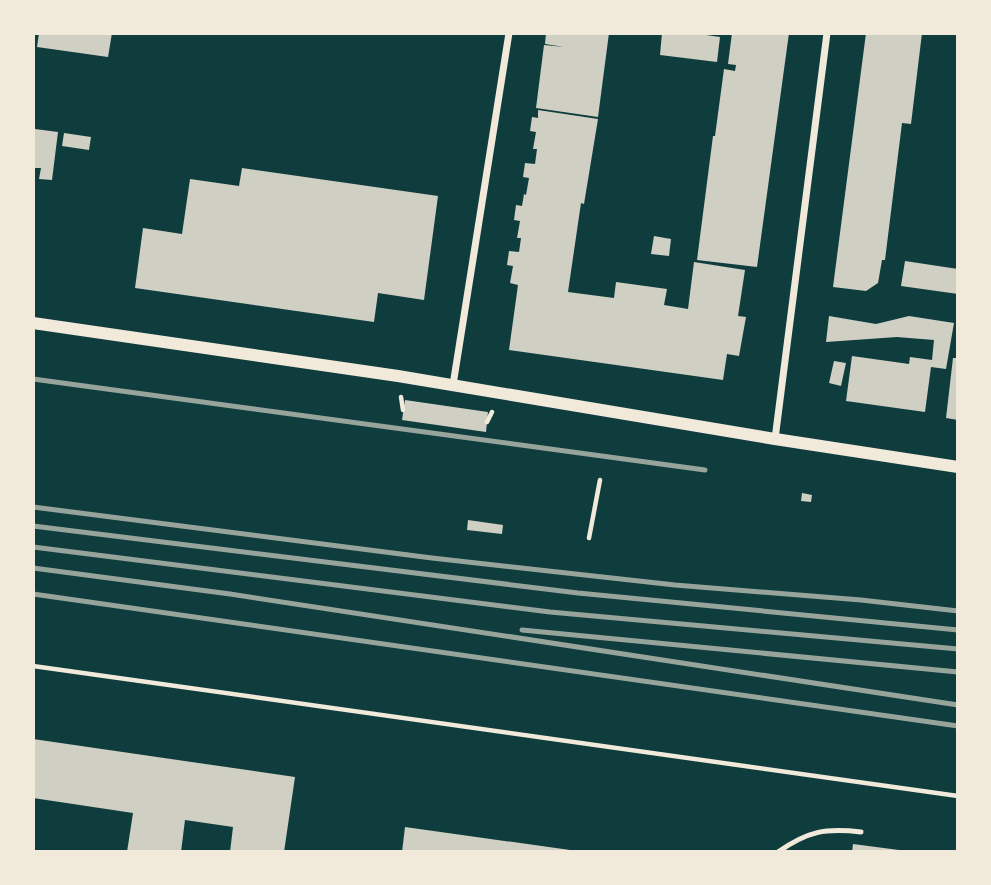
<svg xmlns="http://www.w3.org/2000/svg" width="991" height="885" font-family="'Source Serif 4',serif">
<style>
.building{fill:#cfcfc3}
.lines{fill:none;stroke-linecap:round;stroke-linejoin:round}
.path{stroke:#f1e9da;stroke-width:4.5}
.service{stroke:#f1e9da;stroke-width:5}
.minor{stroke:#f1e9da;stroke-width:7}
.tertiary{stroke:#f1e9da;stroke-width:12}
.rail{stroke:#97a49c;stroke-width:5}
</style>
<rect width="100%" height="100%" fill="#0f3d3e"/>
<path class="building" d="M 39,33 L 112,33 L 108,57 L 37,47 Z
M 546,33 L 609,33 L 598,117 L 536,108 L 544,45 L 564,47 L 545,44 Z
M 662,33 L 692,33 L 720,37 L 717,62 L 660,55 Z
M 732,33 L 789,33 L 757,267 L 697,260 L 713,136 L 715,136 L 724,69 L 735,71 L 736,65 L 728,64 Z
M 866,33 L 922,33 L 911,124 L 902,123 L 885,260 L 882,260 L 878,283 L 866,291 L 833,287 Z
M 538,110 L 598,119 L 584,204 L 581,203 L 568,292 L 614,298 L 616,282 L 667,289 L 664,305 L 688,309 L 694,262 L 745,270 L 738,316 L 746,317 L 739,356 L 727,354 L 723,380 L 509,350 L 518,285 L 510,283 L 513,266 L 507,265 L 509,251 L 519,252 L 521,238 L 517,238 L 520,221 L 514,220 L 516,205 L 522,206 L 524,194 L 526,195 L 529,178 L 523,177 L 525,163 L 535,164 L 537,149 L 533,149 L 536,132 L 530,131 L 532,117 L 538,118 Z
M 35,129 L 58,132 L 52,180 L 39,179 L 41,168 L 33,168 Z
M 64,133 L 91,137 L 89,150 L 62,146 Z
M 242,168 L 438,196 L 424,300 L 378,293 L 374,322 L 135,288 L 143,228 L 182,234 L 190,179 L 239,186 Z
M 654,236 L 671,239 L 669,256 L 651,254 Z
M 905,261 L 958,269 L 958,294 L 901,286 Z
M 829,316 L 876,324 L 909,316 L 954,323 L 946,369 L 931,367 L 925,412 L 846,401 L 852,356 L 909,364 L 910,357 L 932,360 L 934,340 L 897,337 L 826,342 Z
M 953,358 L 958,358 L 958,420 L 946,418 Z
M 834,361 L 846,363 L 841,386 L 829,383 Z
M 405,400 L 488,412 L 486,432 L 402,420 Z
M 802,493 L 812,495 L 811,502 L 801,501 Z
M 468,520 L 503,525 L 502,534 L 467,530 Z
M 33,739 L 295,777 L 284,852 L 230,852 L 233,827 L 185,820 L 181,852 L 127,852 L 133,813 L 33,798 Z
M 405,827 L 570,850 L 570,852 L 402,852 Z
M 853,844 L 899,850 L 899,852 L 852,852 Z"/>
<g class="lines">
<path class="path" d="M 401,397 L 403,410
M 487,422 L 492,412
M 589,538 L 600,480
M 33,666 L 958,796"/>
<path class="service" d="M 778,852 C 808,831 825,828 861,832"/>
<path class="minor" d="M 453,385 L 509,33
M 775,439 L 827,33"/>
<path class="tertiary" d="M 33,323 L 398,376 L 775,439 L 958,467"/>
<path class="rail" d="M 33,379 L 705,470
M 33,507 L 432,558 L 675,585 L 861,600 L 958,611
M 33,526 L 578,593 L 958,630
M 33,547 L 550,612 L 958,649
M 33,568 L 230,594 L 958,705
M 33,594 C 341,638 649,684 958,726
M 522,630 L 958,672"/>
</g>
<rect width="991" height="885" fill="none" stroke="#f1e9da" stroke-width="70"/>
</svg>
